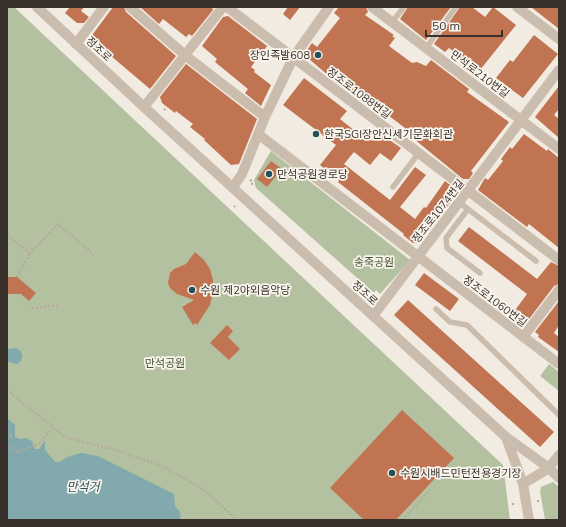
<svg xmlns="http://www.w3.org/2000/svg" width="566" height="527" font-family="Mulish,'Noto Sans KR',sans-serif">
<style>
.green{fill:#b4c1a1}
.water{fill:#81a9ae}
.building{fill:#c07451}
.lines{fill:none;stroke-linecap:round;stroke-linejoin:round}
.path{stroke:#b6a797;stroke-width:2;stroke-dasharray:2 2;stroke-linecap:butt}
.service{stroke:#cabdad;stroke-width:5.5}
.minor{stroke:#cabdad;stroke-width:10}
.tertiary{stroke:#cabdad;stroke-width:10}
.poi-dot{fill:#225159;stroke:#faf5ed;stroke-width:1.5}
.labels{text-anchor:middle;stroke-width:3.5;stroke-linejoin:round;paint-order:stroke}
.street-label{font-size:11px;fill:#39312b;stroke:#faf5ed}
.poi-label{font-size:11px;fill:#39312b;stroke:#faf5ed;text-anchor:start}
.park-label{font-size:11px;fill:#455630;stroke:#faf5ed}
.water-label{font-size:12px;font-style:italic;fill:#225159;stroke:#faf5ed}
</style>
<rect width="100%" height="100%" fill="#f2ebe1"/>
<path class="green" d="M 7,7 L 14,7 L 503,465 L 510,520 L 7,520 Z
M 271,151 L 410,260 L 380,294 L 376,290 L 374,293 L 256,188 L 254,180 Z
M 549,364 L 559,372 L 559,391 L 540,376 Z
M 553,482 L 559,487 L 559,520 L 545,520 L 540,491 L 541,487 Z"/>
<path class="water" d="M 7,347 L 9,349 L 16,348 C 24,351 24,360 17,364 L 9,362 L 7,359 Z
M 7,418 L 15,425 L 15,437 L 20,439 L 26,438 L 32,441 L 35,449 L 39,449 L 45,441 L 45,450 L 55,462 L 60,462 L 67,457 L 81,453 L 98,456 L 174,494 L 175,506 L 180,512 L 181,520 L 7,520 Z"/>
<path class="building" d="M 70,7 L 84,7 L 81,11 L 89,17 L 84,23 L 77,23 L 65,13 Z
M 113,7 L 124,7 L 126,12 L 176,56 L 150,89 L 104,50 L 102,53 L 90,43 L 90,38 Z
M 140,7 L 212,7 L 213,10 L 192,36 L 189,34 L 186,37 L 163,19 L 159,24 Z
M 288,7 L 300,7 L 290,20 L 283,14 Z
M 339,7 L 366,7 L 368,12 L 365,15 L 394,35 L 392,36 L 395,38 L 389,46 L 412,63 L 417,62 L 426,66 L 431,60 L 469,89 L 467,92 L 509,122 L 471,171 L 473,173 L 469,179 L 463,179 L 403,130 L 405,128 L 384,112 L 382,114 L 338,81 L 337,83 L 308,58 L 307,50 L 312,43 L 317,47 L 340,18 L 334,13 Z
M 408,7 L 451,7 L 426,40 L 400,19 Z
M 460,7 L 472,7 L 485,17 L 493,7 L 516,25 L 480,70 L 449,48 L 445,52 L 434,44 Z
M 531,7 L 559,7 L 559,29 Z
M 228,16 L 267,46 L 251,67 L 255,70 L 254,72 L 271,85 L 261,106 L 245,93 L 248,89 L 215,62 L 217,59 L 202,46 L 223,17 Z
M 534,35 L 558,54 L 523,98 L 496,78 L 510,60 L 513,62 Z
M 186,64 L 257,119 L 239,164 L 231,165 L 204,140 L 205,139 L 190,127 L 193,124 L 176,111 L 175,113 L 162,103 L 160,97 Z
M 304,78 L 347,111 L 340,119 L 355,131 L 357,129 L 372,141 L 378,132 L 401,148 L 391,161 L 380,153 L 370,165 L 354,152 L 344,164 L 390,200 L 415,167 L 426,175 L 400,207 L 415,219 L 424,207 L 426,208 L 445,181 L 454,188 L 455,196 L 420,242 L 413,243 L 403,235 L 404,234 L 338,182 L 339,180 L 320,165 L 336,145 L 283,105 Z
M 559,86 L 559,109 L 554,115 L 559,119 L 559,138 L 535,117 Z
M 524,134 L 547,151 L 548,149 L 559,158 L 559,248 L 529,224 L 527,227 L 478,190 L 485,178 L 488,180 L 503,161 L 501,159 L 510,147 L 512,149 Z
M 271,161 L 282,169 L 267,187 L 257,179 Z
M 469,227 L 537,279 L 551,262 L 559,266 L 559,284 L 554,286 L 523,327 L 510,317 L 527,294 L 458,241 Z
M 195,252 L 204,260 L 210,269 L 213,280 L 213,292 L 210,305 L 197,325 L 196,323 L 193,325 L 182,307 L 194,300 L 177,294 L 170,288 L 168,283 L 170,273 L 174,269 L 186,264 Z
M 424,273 L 459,299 L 450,311 L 415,285 Z
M 7,277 L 17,277 L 36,293 L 29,301 L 21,294 L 7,294 Z
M 408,300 L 554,432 L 540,447 L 394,315 Z
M 559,301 L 559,325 L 554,333 L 559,337 L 559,352 L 538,337 L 539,335 L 535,332 Z
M 227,325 L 233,331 L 228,337 L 240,349 L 229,360 L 210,343 Z
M 402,410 L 454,458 L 396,520 L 364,520 L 330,488 Z"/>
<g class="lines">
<path class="path" d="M 164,110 L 167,107
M 250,180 L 252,181 L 252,185
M 234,207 L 235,206
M 7,235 L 30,253 L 58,224 L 94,255
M 17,277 L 30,253
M 32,308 L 57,305
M 7,390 L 65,437 L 122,452 L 164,467 L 203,489 L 237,520
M 7,431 L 12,435 L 7,440
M 7,444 L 16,452 L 39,444 L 52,428
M 537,501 L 539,501
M 512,504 L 514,504
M 402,520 L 430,490"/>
<path class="service" d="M 392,22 L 404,7
M 426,48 L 456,7
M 393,187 L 418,154
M 460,203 L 536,261
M 468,209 L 446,238 L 447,248 L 480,273
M 436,309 L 450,322 L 467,325 L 559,415"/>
<path class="minor" d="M 130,7 L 186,56 L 265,117
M 227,7 L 559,260
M 372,7 L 559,149
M 517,7 L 559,39
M 76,44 L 104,7
M 144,107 L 223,7
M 258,134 L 559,364
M 233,187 L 242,174 L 265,117 L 293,58 L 329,7
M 373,316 L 559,70
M 523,337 L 559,290
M 506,437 L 549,468 L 559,478
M 523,484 L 549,468 L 559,455"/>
<path class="tertiary" d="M 37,7 L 144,107 L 506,437 L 523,484 L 529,520"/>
</g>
<g class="poi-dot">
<circle cx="318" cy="55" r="4"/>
<circle cx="316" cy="134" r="4"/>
<circle cx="269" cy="174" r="4"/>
<circle cx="192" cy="290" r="4"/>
<circle cx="392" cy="473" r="4"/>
</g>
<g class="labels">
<g class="street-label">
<text transform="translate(99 49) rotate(43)" y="4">정조로</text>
<text transform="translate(480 74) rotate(37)" y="4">만석로210번길</text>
<text transform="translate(359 93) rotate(37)" y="4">정조로1088번길</text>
<text transform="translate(438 211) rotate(-52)" y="4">정조로1074번길</text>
<text transform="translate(365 293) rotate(42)" y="4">정조로</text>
<text transform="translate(495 301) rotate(37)" y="4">정조로1060번길</text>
</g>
<g class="poi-label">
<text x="310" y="59" text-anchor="end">장인족발608</text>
<text x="324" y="138">한국SGI장안신세기문화회관</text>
<text x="277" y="178">만석공원경로당</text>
<text x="200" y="294">수원 제2야외음악당</text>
<text x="400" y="477">수원시배드민턴전용경기장</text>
</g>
<g class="park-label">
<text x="374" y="266">송죽공원</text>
<text x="165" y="367">만석공원</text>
</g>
<g class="water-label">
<text x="83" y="491">만석거</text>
</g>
</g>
<rect width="566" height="527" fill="none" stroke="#39312b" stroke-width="16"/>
<path d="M426 30v6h76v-6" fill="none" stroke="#39312b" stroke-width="2"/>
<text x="432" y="30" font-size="12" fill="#39312b" stroke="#faf5ed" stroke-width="3" paint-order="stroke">50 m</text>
</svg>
